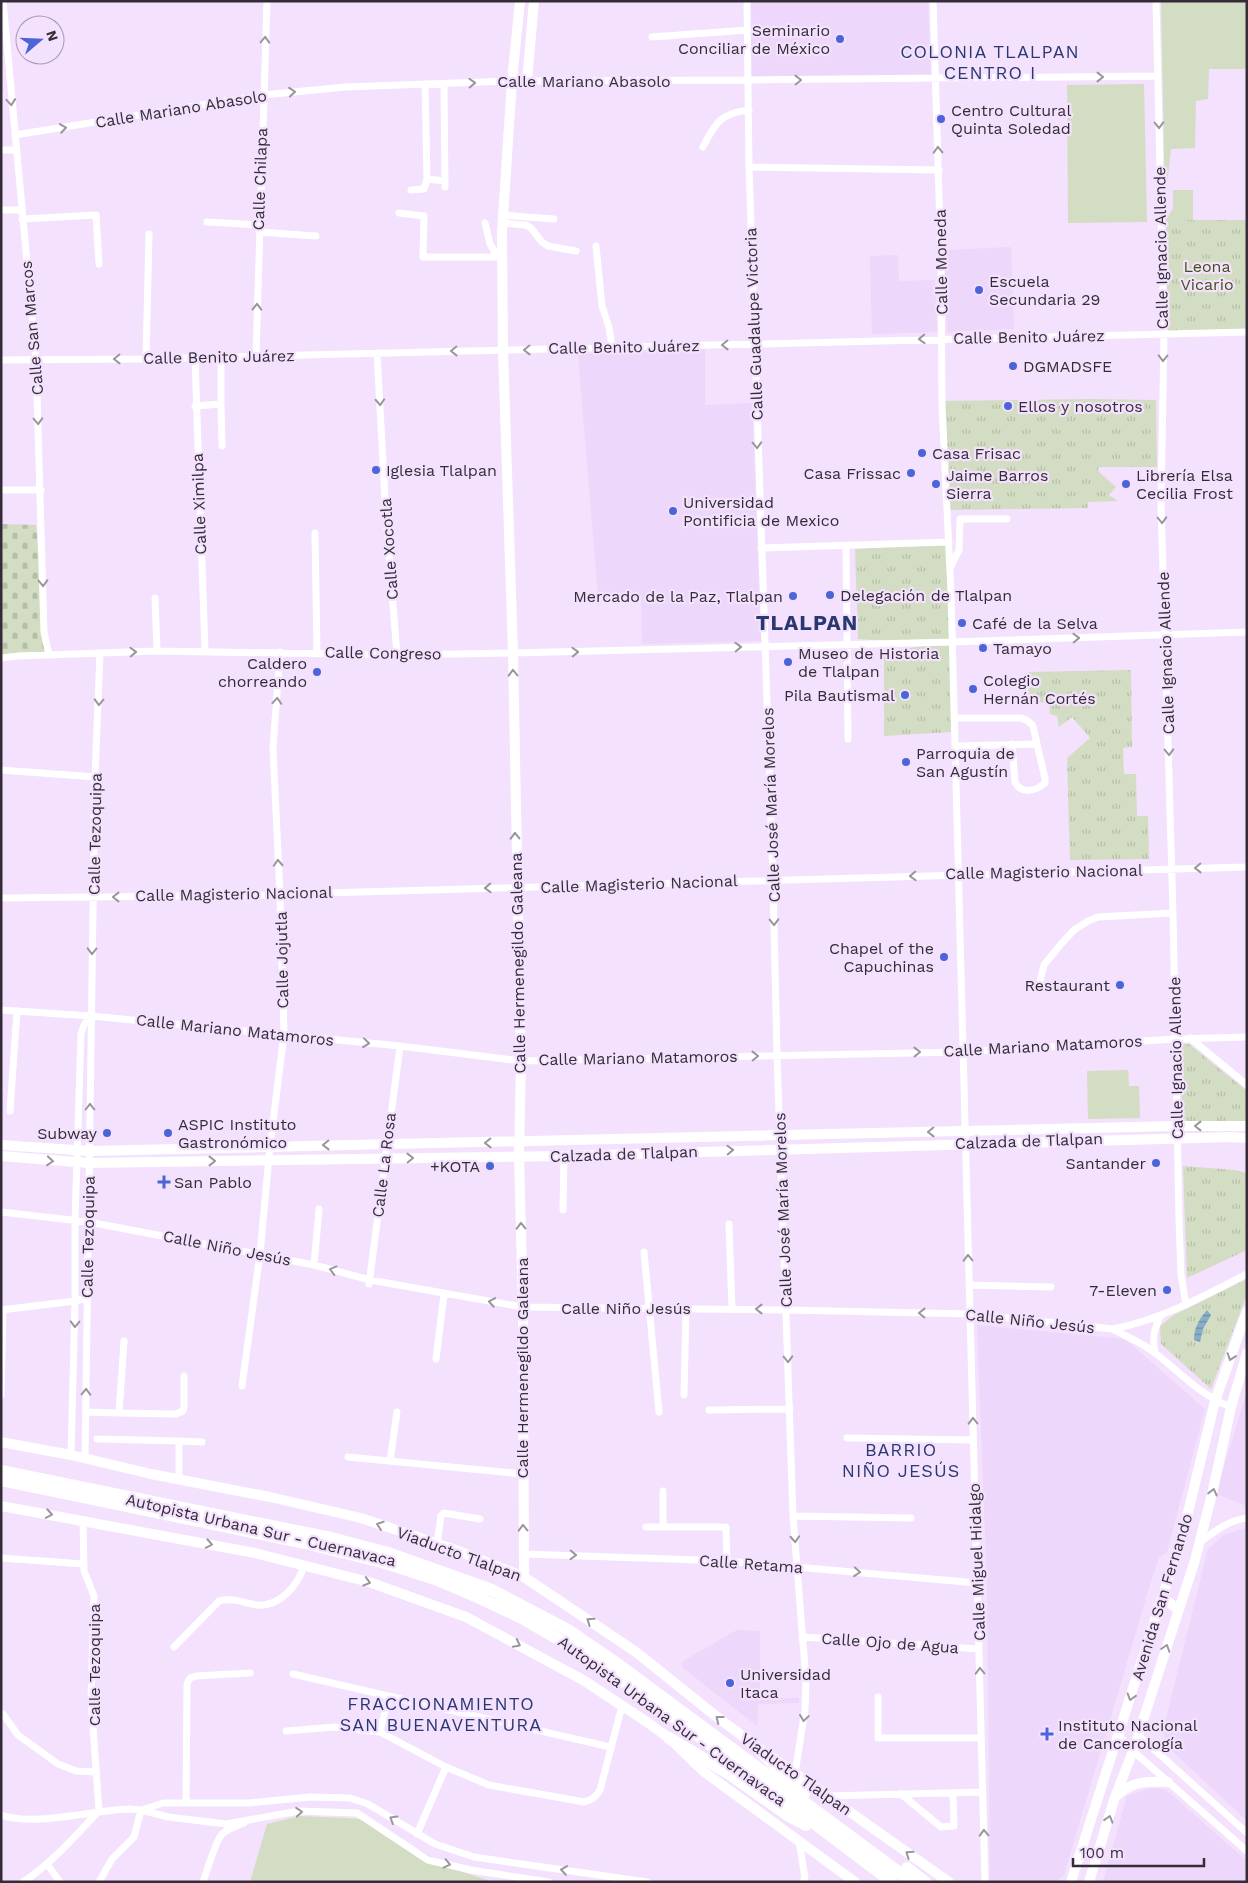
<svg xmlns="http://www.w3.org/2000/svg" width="1248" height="1883" font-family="'Work Sans',sans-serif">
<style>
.built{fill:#edd7fa}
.green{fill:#d3ddc3}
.cemetery{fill:url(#cemetery-stones)}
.park{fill:url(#park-tufts)}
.water{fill:url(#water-rules)}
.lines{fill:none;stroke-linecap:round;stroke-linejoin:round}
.street{stroke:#fff;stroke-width:7}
.secondary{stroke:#fff;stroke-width:10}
.highway{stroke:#fff;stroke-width:12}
.oneway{stroke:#9a969c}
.poi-dot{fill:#4b64d8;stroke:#f3e1fd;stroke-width:2}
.labels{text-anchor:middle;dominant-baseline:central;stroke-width:4.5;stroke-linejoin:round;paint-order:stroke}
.poi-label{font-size:16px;fill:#342d38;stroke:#f3e1fd;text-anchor:start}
.street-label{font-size:16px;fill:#342d38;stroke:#f3e1fd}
.park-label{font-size:16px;fill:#3e5013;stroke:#f3e1fd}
.neighbourhood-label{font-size:18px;letter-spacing:1px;fill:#2a3872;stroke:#f3e1fd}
.district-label{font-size:21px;font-weight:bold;letter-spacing:1px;fill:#2a3872;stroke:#f3e1fd}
</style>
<defs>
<pattern id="cemetery-stones" width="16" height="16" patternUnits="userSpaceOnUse" patternTransform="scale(1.25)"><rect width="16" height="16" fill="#d3ddc3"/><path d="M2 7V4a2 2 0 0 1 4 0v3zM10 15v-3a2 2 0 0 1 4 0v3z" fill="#b6bea8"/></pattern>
<pattern id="park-tufts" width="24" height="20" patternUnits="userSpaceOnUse" patternTransform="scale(1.25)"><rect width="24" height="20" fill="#d3ddc3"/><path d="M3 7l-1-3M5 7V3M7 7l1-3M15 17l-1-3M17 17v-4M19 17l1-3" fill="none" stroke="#b6bea8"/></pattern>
<pattern id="water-rules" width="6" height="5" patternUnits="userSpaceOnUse" patternTransform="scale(1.25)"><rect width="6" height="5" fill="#87aeca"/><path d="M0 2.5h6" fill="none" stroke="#6f8ea5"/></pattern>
</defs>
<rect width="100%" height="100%" fill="#f3e1fd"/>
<path class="built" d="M750 1H928L931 77 750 78Z
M1011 247 1014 329 947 332 945 250Z
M898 255 899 281 935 280 937 332 872 334 870 256Z
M705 349V405L752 403 761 641 642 644 641 595 598 596 578 354Z
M977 1325 1125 1339 1205 1409 1167 1552 1159 1558 1152 1578 1064 1875 1055 1882H990L987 1585Z
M1247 1391V1506L1216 1494Z
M1242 1529H1247V1821L1167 1746 1163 1731 1208 1549 1224 1535Z
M737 1630 760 1631V1698H799V1703L758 1704 757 1726 682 1667 683 1661Z
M1150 1788 1165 1789 1247 1861V1882H1103L1127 1796Z"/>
<path class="green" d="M1161 1H1247V69H1209L1208 99 1196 101 1195 148 1171 149 1163 225 1173 208V190H1193V222L1163 227 1164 148Z
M1144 84 1147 222 1068 223 1067 85Z
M1128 1070 1129 1086H1139L1140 1118 1088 1119 1087 1071Z
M300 1816 365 1819 451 1868 493 1882H250L267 1824Z"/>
<path class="cemetery" d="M1 524 36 525 47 655 1 658Z"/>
<path class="park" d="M1166 220H1247V329L1167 331Z
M1092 399 1156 400 1157 467H1099L1098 471 1116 487 1109 495 1118 501 1088 502V508L948 510 942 401Z
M948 543 950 641 900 642 858 639 855 549Z
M950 643 951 732 884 736V651Z
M1131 670 1132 747 1123 748 1124 774H1136L1137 816H1148L1149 859 1070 860 1067 758 1090 738 1072 717 1059 727 1057 716 1050 714 1049 702 1029 703 1028 672Z
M1182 1044H1189L1247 1091V1123L1181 1124Z
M1183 1166 1235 1170 1247 1173V1250L1187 1278Z
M1247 1279V1294L1211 1389 1161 1344 1160 1326 1174 1315Z"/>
<path class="water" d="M1207 1310 1211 1315 1203 1329 1200 1342 1194 1340C1194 1328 1199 1319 1207 1310Z"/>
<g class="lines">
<path class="street" d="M3 1 36 360 44 632 49 655
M747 1 749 167 773 880 777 1055 793 1516 806 1681 805 1710 795 1773
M933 1 941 261 942 406 951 592 985 1882
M1156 1 1164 334 1161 504 1173 913 1179 1220 1181 1274 1186 1305
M652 37 748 30
M527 81 749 80 1158 76
M444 84 445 187
M15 135 263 95 345 87 512 81
M703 147C715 123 721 113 749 110
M1 150H16
M749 167 939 170
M427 179 445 181
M411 190 424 189 427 179 425 84
M1 210H22
M399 213 424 216 423 257H503
M503 215 554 219
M22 219 96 215 99 264
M207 222 259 225
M485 223 490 244 498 257
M502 223 526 225 531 228 542 242 548 246 576 251
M259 232 316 236
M596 246 602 306 609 327 612 347
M377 353 386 517 397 655
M256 356 267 1
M195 357 205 651
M146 359 149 234
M1 360 146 359 1247 332
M221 404 222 446
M195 406 221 404V357
M1 490H41
M315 533 317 652
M846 546 848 739
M761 548 949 542
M951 566 959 550 960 519H1007
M155 598 157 651
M1 658 18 656 157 651 397 655 513 653 952 642 1247 632
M954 718H1021L1028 721 1033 726 1045 779V783C1036 791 1021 795 1015 782L1012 744
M955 746 1036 744
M1 770 95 777
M1 898 280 895 326 893 1247 867
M1038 989 1044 965 1061 944 1074 930 1088 921 1098 917 1173 913
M1 1010 91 1016 400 1046 521 1061 963 1052 1176 1039 1247 1037
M1190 1038 1247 1085
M10 1111 17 1011
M563 1210 564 1156
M1 1212 89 1222 314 1265 370 1280 523 1307 786 1310 971 1314 1113 1329C1161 1320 1203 1296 1247 1274
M729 1224 732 1309
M644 1252 659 1412
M314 1265 319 1209
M369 1284 400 1046
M969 1285 1051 1287
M1 1310 75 1301 88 1298
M1114 1330C1127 1337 1143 1343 1155 1353 1180 1372 1201 1396 1231 1407
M124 1341 119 1413 176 1414 183 1411 184 1407V1376
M1155 1353C1152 1338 1154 1330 1160 1317
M436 1359 444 1294
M242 1386 260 1254 270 1146 284 1034 280 895 273 748 280 652
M1 1395 3 1310
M684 1395 686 1309
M709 1410 790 1409
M86 1412 119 1413
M847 1438 973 1440
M97 1439 179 1441V1479
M179 1441 202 1442
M71 1455 75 1301V1221L81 1034 84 1025 91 1016
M348 1457 522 1474
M85 1458 95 777 100 653
M390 1461 397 1412
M663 1491V1527H726L727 1561
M793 1516 911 1518
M646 1527H663
M1199 1543C1214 1532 1228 1520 1247 1518
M437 1544 441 1516 444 1513 480 1519
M524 1554 727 1561 977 1583
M1 1558 84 1564
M802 1637 979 1649
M174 1647 219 1601C232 1597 244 1603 257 1605 280 1607 298 1585 304 1566
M293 1674 610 1747
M878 1697V1738H981
M3 1714 18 1735 58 1764 76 1771 96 1772
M286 1731 335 1727 380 1732 446 1767 489 1785 584 1802C592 1800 596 1797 600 1790L622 1706
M380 1732 389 1696
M1119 1735 1133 1751 1247 1851
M1138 1735 1247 1833
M901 1794 941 1827 954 1826 953 1793
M827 1796 983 1792
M186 1803 187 1684 190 1678 196 1676 250 1673
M142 1810 163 1803H249L310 1797 350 1798 368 1804 435 1844 474 1857 647 1882
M1 1815C33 1827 93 1810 129 1809L141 1810 168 1817 226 1824 299 1811 357 1813 428 1860 471 1870 549 1882
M417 1834 446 1767
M799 1842 805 1877 803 1882
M47 1864 60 1882
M23 1882C52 1863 75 1836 99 1811L91 1698 94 1596 84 1571 83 1520
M99 1882 112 1859 134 1837 141 1810
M203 1882C207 1871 216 1840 222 1834 228 1829 237 1826 244 1823"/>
<path class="secondary" d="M520 1 512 81 502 232 503 350 513 653 521 1061 519 1157 523 1307 524 1577
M512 81H527L534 1
M1 1145 90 1151 1177 1126H1247
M1 1156 89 1163 564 1156 1231 1137 1247 1138
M1 1442 71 1455 151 1474 270 1497 361 1518 453 1549 524 1577 636 1652 717 1717 760 1749
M1 1506 255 1553 369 1582 466 1617 583 1680 647 1722 669 1738 703 1771 855 1882
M1162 1597 1179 1610
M772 1757 949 1882
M1118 1795C1132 1781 1149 1781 1168 1782
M1071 1882 1184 1529 1215 1401 1247 1311
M1089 1882 1115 1797 1133 1751 1195 1560 1212 1494 1231 1407 1247 1353"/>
<path class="highway" d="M1 1471 331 1538 388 1553 492 1590 568 1630 619 1665 912 1882
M1 1480 305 1543 382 1562 435 1579 473 1595 522 1618 591 1658 675 1718 892 1882
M669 1738 728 1773 789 1816 806 1825
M754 1745 804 1794
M907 1868 925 1882"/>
</g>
<defs><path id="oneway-chevron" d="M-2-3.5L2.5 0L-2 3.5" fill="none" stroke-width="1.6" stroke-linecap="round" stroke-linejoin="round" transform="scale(1.25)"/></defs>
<g class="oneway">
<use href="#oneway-chevron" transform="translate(265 40) rotate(-88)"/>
<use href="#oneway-chevron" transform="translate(1100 77)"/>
<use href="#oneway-chevron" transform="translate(798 80) rotate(-1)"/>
<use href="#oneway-chevron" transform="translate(472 83) rotate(-2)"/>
<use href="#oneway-chevron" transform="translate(292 92) rotate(-5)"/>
<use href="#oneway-chevron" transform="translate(11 102) rotate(85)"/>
<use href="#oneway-chevron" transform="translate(1159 125) rotate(89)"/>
<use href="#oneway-chevron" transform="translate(63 128) rotate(-9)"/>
<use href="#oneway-chevron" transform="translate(938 150) rotate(-92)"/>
<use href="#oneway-chevron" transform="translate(257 307) rotate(-89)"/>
<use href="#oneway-chevron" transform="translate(922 339) rotate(178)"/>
<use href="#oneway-chevron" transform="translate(725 345) rotate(179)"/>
<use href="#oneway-chevron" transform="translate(527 350) rotate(179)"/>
<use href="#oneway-chevron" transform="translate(454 351) rotate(179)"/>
<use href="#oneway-chevron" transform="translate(1163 358) rotate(91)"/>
<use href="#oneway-chevron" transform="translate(117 359) rotate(179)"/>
<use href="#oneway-chevron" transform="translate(380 402) rotate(87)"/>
<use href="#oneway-chevron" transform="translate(38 421) rotate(88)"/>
<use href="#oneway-chevron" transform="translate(757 445) rotate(88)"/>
<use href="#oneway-chevron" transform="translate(1162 520) rotate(88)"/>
<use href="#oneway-chevron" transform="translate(43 583) rotate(89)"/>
<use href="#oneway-chevron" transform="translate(1076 638) rotate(-2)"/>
<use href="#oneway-chevron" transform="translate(738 647) rotate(-2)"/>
<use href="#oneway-chevron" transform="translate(133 652) rotate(-2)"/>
<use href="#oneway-chevron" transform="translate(575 652) rotate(-2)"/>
<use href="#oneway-chevron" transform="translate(513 673) rotate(-91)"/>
<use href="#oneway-chevron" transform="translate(277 701) rotate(-86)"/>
<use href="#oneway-chevron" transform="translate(99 702) rotate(92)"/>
<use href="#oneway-chevron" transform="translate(1169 752) rotate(88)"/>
<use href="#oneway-chevron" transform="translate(515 836) rotate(-91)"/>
<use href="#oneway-chevron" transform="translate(278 863) rotate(-93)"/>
<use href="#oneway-chevron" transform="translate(1198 868) rotate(179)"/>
<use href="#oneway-chevron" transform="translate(913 876) rotate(178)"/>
<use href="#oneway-chevron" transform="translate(488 888) rotate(178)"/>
<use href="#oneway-chevron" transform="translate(116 897) rotate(180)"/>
<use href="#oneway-chevron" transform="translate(774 922) rotate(89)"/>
<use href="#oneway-chevron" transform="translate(92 951) rotate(91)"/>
<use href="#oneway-chevron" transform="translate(366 1043) rotate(6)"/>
<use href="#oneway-chevron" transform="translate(917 1052) rotate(-1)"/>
<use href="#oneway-chevron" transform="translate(755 1056) rotate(-1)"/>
<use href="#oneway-chevron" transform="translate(90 1107) rotate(-90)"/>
<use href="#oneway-chevron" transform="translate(1198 1126) rotate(-180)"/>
<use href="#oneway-chevron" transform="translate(931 1132) rotate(179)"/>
<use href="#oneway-chevron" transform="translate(488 1143) rotate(179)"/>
<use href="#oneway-chevron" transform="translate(326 1145) rotate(179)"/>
<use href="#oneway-chevron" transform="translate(730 1150) rotate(-2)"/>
<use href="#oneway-chevron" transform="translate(410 1158) rotate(-1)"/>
<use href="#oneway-chevron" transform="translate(50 1161) rotate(5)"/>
<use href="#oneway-chevron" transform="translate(212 1161)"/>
<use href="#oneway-chevron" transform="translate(521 1226) rotate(-91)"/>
<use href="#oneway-chevron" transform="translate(968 1258) rotate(-91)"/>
<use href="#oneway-chevron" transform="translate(333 1270) rotate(-165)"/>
<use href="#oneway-chevron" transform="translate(492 1302) rotate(-170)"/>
<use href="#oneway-chevron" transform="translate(759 1309) rotate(-180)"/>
<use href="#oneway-chevron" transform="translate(922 1313) rotate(-179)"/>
<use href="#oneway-chevron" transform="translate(75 1324) rotate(91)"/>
<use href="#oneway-chevron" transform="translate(1231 1357) rotate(109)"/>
<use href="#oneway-chevron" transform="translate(788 1359) rotate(88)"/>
<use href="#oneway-chevron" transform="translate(86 1392) rotate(-89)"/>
<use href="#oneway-chevron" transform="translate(973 1421) rotate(-91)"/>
<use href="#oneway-chevron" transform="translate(1213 1492) rotate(-76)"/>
<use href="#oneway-chevron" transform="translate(49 1514) rotate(10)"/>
<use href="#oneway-chevron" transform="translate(380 1525) rotate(-161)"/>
<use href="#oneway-chevron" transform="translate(523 1528) rotate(-91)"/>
<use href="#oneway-chevron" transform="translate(795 1539) rotate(87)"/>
<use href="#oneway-chevron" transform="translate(209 1544) rotate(11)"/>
<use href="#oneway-chevron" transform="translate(573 1555) rotate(2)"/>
<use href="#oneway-chevron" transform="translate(857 1572) rotate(5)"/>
<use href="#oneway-chevron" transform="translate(367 1582) rotate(16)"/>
<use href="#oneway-chevron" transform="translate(590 1621) rotate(-146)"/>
<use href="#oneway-chevron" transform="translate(517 1644) rotate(27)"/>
<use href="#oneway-chevron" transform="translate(1166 1648) rotate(-72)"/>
<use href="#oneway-chevron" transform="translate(980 1671) rotate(-92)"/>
<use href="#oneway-chevron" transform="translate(1131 1697) rotate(107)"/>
<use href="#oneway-chevron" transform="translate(804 1718) rotate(98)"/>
<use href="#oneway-chevron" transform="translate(719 1719) rotate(-142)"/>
<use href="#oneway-chevron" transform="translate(299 1812) rotate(-4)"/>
<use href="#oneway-chevron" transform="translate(393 1819) rotate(-149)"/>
<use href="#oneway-chevron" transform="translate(1109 1819) rotate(-73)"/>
<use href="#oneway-chevron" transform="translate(984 1833) rotate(-92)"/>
<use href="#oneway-chevron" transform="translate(909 1854) rotate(-145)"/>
<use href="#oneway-chevron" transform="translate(447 1864) rotate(13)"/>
<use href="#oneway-chevron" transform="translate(564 1870) rotate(-172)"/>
</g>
<g class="poi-dot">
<circle cx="840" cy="39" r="5"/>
<circle cx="941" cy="119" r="5"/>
<circle cx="979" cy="290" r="5"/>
<circle cx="1013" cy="366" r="5"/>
<circle cx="1008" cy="406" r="5"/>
<circle cx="922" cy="453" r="5"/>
<circle cx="376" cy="470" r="5"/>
<circle cx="911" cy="473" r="5"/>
<circle cx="936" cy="484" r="5"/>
<circle cx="1126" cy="484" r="5"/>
<circle cx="673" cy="511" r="5"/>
<circle cx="830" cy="595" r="5"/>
<circle cx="793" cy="596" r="5"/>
<circle cx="962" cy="623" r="5"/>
<circle cx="983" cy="648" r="5"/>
<circle cx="788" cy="662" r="5"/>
<circle cx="317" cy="672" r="5"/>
<circle cx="973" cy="689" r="5"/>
<circle cx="905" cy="695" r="5"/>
<circle cx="906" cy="762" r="5"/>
<circle cx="944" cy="957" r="5"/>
<circle cx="1120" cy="985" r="5"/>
<circle cx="107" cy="1133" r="5"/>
<circle cx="168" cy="1133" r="5"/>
<circle cx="1156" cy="1163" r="5"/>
<circle cx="490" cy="1166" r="5"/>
<path d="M161.5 1174.5h5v5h5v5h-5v5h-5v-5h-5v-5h5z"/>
<circle cx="1167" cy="1290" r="5"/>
<circle cx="730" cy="1683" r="5"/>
<path d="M1044.5 1726.5h5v5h5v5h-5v5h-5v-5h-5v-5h5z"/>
</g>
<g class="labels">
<g class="poi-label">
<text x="830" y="30" text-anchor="end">Seminario<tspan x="830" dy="18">Conciliar de México</tspan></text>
<text x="951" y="110">Centro Cultural<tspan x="951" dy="18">Quinta Soledad</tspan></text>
<text x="989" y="281">Escuela<tspan x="989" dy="18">Secundaria 29</tspan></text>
<text x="1023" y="366">DGMADSFE</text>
<text x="1018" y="406">Ellos y nosotros</text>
<text x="932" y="453">Casa Frisac</text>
<text x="386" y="470">Iglesia Tlalpan</text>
<text x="901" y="473" text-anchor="end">Casa Frissac</text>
<text x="946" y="475">Jaime Barros<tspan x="946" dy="18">Sierra</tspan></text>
<text x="1136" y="475">Librería Elsa<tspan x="1136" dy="18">Cecilia Frost</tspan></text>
<text x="683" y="502">Universidad<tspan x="683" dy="18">Pontificia de Mexico</tspan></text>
<text x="840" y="595">Delegación de Tlalpan</text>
<text x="783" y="596" text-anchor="end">Mercado de la Paz, Tlalpan</text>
<text x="972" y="623">Café de la Selva</text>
<text x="993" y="648">Tamayo</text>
<text x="798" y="653">Museo de Historia<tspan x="798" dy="18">de Tlalpan</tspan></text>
<text x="307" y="663" text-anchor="end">Caldero<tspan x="307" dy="18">chorreando</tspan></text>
<text x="983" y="680">Colegio<tspan x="983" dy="18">Hernán Cortés</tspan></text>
<text x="895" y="695" text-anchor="end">Pila Bautismal</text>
<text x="916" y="753">Parroquia de<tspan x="916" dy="18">San Agustín</tspan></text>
<text x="934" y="948" text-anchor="end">Chapel of the<tspan x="934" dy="18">Capuchinas</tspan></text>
<text x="1110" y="985" text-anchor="end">Restaurant</text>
<text x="178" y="1124">ASPIC Instituto<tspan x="178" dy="18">Gastronómico</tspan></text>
<text x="97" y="1133" text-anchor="end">Subway</text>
<text x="1146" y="1163" text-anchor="end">Santander</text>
<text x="480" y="1166" text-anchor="end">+KOTA</text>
<text x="174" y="1182">San Pablo</text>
<text x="1157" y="1290" text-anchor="end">7-Eleven</text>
<text x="740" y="1674">Universidad<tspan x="740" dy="18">Itaca</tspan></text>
<text x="1058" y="1725">Instituto Nacional<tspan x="1058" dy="18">de Cancerología</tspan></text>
</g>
<g class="street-label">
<text x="584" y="81">Calle Mariano Abasolo</text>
<text transform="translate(181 109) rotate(-9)">Calle Mariano Abasolo</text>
<text transform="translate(260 179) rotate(-88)">Calle Chilapa</text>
<text transform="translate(1161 248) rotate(-91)">Calle Ignacio Allende</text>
<text transform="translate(941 262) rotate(-91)">Calle Moneda</text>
<text transform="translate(754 324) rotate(-92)">Calle Guadalupe Victoria</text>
<text transform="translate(32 328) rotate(-95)">Calle San Marcos</text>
<text transform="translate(1029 337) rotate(-1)">Calle Benito Juárez</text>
<text transform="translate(624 347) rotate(-1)">Calle Benito Juárez</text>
<text transform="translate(219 357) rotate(-1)">Calle Benito Juárez</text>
<text transform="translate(199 504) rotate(-92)">Calle Ximilpa</text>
<text transform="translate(389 549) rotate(-94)">Calle Xocotla</text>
<text transform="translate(383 653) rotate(1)">Calle Congreso</text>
<text transform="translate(1166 653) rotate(-92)">Calle Ignacio Allende</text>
<text transform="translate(771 805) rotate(-92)">Calle José María Morelos</text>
<text transform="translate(95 834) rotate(-89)">Calle Tezoquipa</text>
<text transform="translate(1044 872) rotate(-1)">Calle Magisterio Nacional</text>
<text transform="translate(639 884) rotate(-2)">Calle Magisterio Nacional</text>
<text transform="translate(234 894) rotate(-1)">Calle Magisterio Nacional</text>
<text transform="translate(282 960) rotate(-91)">Calle Jojutla</text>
<text transform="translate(518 963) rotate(-91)">Calle Hermenegildo Galeana</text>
<text transform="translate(235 1030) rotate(6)">Calle Mariano Matamoros</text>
<text transform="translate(1043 1046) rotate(-3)">Calle Mariano Matamoros</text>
<text transform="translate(638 1058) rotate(-1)">Calle Mariano Matamoros</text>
<text transform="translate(1176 1058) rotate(-91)">Calle Ignacio Allende</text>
<text transform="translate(1029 1141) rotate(-2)">Calzada de Tlalpan</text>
<text transform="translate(624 1154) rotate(-2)">Calzada de Tlalpan</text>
<text transform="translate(384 1165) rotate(-83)">Calle La Rosa</text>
<text transform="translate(783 1210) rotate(-92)">Calle José María Morelos</text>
<text transform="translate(88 1237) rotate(-89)">Calle Tezoquipa</text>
<text transform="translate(227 1248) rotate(11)">Calle Niño Jesús</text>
<text x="626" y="1308">Calle Niño Jesús</text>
<text transform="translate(1030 1321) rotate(6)">Calle Niño Jesús</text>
<text transform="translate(522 1368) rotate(-90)">Calle Hermenegildo Galeana</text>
<text transform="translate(261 1530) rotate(13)">Autopista Urbana Sur - Cuernavaca</text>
<text transform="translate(459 1554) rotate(20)">Viaducto Tlalpan</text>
<text transform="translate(977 1562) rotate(-92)">Calle Miguel Hidalgo</text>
<text transform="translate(751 1564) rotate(4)">Calle Retama</text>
<text transform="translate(1162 1597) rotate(-73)">Avenida San Fernando</text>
<text transform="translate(890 1643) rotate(4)">Calle Ojo de Agua</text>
<text transform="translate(94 1665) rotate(-90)">Calle Tezoquipa</text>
<text transform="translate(672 1721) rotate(36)">Autopista Urbana Sur - Cuernavaca</text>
<text transform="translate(796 1774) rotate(35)">Viaducto Tlalpan</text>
</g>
<g class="park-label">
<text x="1207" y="266">Leona<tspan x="1207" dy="18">Vicario</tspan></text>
</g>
<g class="neighbourhood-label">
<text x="990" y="51">COLONIA TLALPAN<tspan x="990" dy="21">CENTRO I</tspan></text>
<text x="901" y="1449">BARRIO<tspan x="901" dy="21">NIÑO JESÚS</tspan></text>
<text x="441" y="1703">FRACCIONAMIENTO<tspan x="441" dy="21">SAN BUENAVENTURA</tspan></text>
</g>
<g class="district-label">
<text x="807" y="622">TLALPAN</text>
</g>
</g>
<rect width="1248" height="1883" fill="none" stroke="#342d38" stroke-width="5"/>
<g transform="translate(40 40) rotate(71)"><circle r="24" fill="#f3e1fd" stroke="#a799ae"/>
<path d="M0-4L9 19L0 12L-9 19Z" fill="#4b64d8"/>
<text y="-8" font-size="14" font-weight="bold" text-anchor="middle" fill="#342d38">N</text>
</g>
<path d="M1073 1858v8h131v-8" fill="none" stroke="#342d38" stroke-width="2.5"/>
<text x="1080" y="1858" font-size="15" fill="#342d38" stroke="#f3e1fd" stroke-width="4" paint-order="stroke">100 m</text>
</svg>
